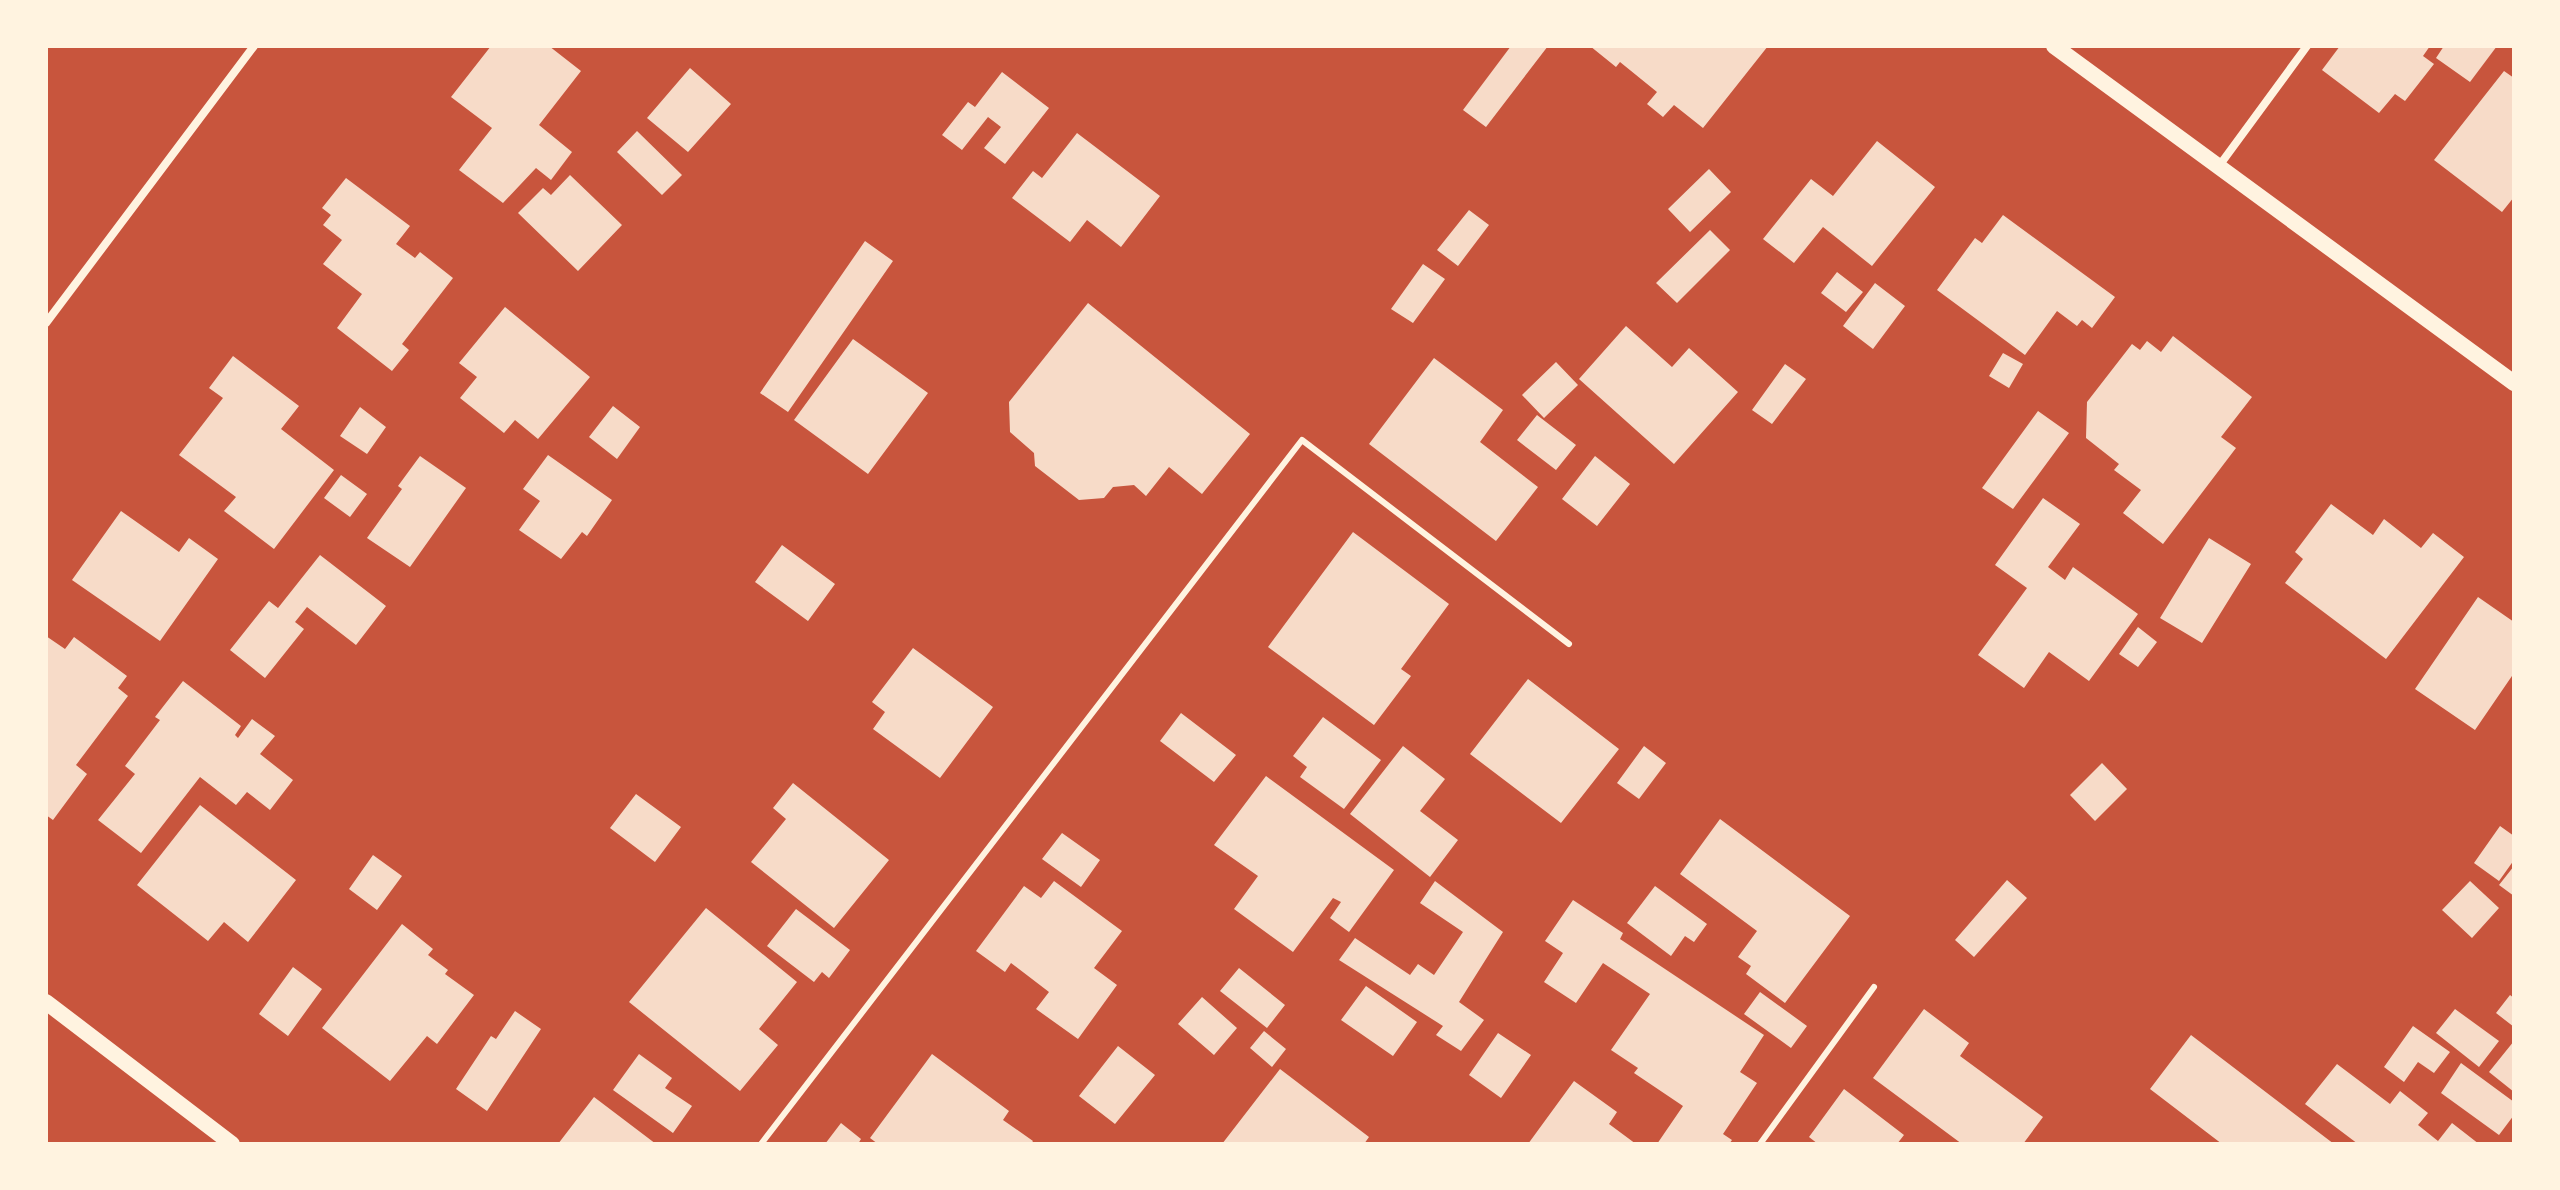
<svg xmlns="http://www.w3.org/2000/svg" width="2560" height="1190" font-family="'Times New Roman',serif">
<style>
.building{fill:#f7dbc8}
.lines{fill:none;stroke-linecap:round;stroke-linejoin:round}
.service{stroke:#fff3e0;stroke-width:6}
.minor{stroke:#fff3e0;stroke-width:8}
.secondary{stroke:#fff3e0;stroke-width:16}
</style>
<rect width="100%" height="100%" fill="#c8553d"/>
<path class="building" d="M491 46H549L581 71 539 125 572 152 551 180 536 168 503 203 459 170 492 128 451 97Z
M1511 46H1548L1486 127 1463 110Z
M1590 46H1768L1703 128 1674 105 1663 117 1647 104 1657 92 1620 62 1616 67Z
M2340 46H2430L2423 56 2434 64 2405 101 2395 94 2379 113 2322 70Z
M2444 46H2497L2470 82 2436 58Z
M690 68 731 104 688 152 647 118Z
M2504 71 2514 78V197L2502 212 2434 160Z
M1002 72 1049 108 1005 164 984 148 1001 127 988 117 962 150 942 135 968 102 975 107Z
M637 131 682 175 662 195 617 152Z
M1077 133 1160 196 1121 247 1087 220 1070 242 1012 198 1033 171 1042 178Z
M1877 141 1935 187 1872 266 1823 227 1794 263 1763 239 1811 179 1833 196Z
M1709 169 1731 192 1690 232 1668 209Z
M570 175 622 225 578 271 518 213 543 188 551 195Z
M346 178 410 226 396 244 415 258 420 252 453 278 402 344 409 350 392 371 337 328 362 294 323 264 342 240 323 225 331 215 322 208Z
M1469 210 1489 225 1458 266 1437 250Z
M2003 215 2115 297 2092 328 2082 320 2077 326 2057 311 2025 355 1937 290 1975 238 1982 243Z
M1710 230 1730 250 1677 303 1656 283Z
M865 241 893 261 788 412 760 393Z
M1423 264 1445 279 1413 323 1391 309Z
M1837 272 1863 292 1846 312 1821 293Z
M1875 283 1905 306 1873 349 1843 326Z
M1088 303 1250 434 1202 494 1169 467 1146 496 1134 485 1113 487 1104 498 1079 500 1035 466 1034 453 1010 432 1009 402Z
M505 307 590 377 538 439 515 420 504 433 460 398 477 377 459 363Z
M1626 326 1672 367 1689 348 1738 392 1674 464 1579 379Z
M2173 336 2252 397 2221 437 2236 448 2163 544 2123 513 2141 490 2114 470 2119 464 2086 438 2087 402 2132 344 2140 350 2147 341 2161 352Z
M853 339 928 393 868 474 794 420Z
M2003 353 2023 364 2009 388 1989 376Z
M233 356 299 406 281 429 334 470 274 549 224 511 236 497 179 455 223 398 209 388Z
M1434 358 1503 410 1480 442 1538 487 1496 541 1369 444Z
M1556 362 1578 385 1544 418 1522 395Z
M1785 364 1806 379 1772 424 1752 410Z
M613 406 640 427 617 459 589 437Z
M360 407 386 427 367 454 340 436Z
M2038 411 2069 433 2013 509 1982 488Z
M1537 415 1576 445 1556 470 1517 440Z
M548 455 612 500 587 536 582 532 561 559 519 530 540 501 523 489Z
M420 456 466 488 410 567 367 538 402 489 398 486Z
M1595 456 1630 484 1597 526 1562 499Z
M341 475 367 494 350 517 324 498Z
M2043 498 2080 524 2048 567 2065 580 2073 567 2138 614 2089 681 2049 652 2024 688 1978 655 2027 588 1995 565Z
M2331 504 2373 535 2384 519 2421 548 2433 533 2464 557 2386 659 2285 583 2303 559 2295 552Z
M121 511 179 552 189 538 218 559 160 641 72 580Z
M1353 532 1449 604 1401 669 1411 676 1374 725 1268 647Z
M2209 538 2251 564 2202 643 2160 618Z
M782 545 835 584 808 621 755 582Z
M320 555 386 606 356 645 307 607 295 622 304 629 265 678 230 650 269 601 278 608Z
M2478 597 2514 622V673L2475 730 2415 689Z
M2138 627 2157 642 2138 667 2119 654Z
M46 636 65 649 74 637 127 676 118 688 128 696 76 765 87 774 53 820 46 815Z
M913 648 993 707 940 778 873 729 885 712 872 702Z
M1528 679 1619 749 1561 823 1470 754Z
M183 681 241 726 235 735 238 738 252 719 275 736 260 754 293 780 270 810 247 792 236 805 200 777 141 853 98 820 135 774 125 766 160 720 155 717Z
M1181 713 1236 755 1214 782 1160 741Z
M1323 717 1381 760 1344 809 1300 777 1307 767 1293 756Z
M1403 746 1445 779 1420 811 1458 840 1430 877 1350 814Z
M1644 746 1666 763 1639 799 1617 783Z
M2102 763 2127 789 2095 821 2070 795Z
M1266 776 1394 870 1349 932 1330 918 1341 902 1333 898 1293 952 1234 909 1258 876 1214 845Z
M793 783 889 860 834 928 751 862 786 819 773 808Z
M636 794 681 827 655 862 610 828Z
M200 805 296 880 248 942 224 922 208 941 137 885Z
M1720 819 1850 916 1785 1003 1746 974 1751 966 1738 957 1757 931 1680 874Z
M2500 826 2514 836V860L2499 881 2474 863Z
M1062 833 1100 860 1081 887 1042 859Z
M373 855 402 876 377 910 349 889Z
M2514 866V896L2499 885Z
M2007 880 2027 898 1974 957 1955 940Z
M1054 881 1122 931 1094 968 1117 985 1078 1039 1036 1009 1049 992 1011 963 1005 972 976 951 1024 886 1041 898Z
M1435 881 1503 932 1459 1002 1484 1020 1461 1051 1436 1035 1443 1026 1339 960 1355 938 1410 975 1418 964 1434 975 1463 932 1420 903Z
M2470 881 2499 908 2472 938 2442 910Z
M1655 886 1707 924 1694 942 1685 936 1671 956 1627 923Z
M1573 900 1623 933 1620 939 1764 1035 1740 1072 1757 1083 1723 1134 1732 1140 1729 1144H1657L1683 1106 1634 1073 1638 1068 1611 1050 1650 994 1603 963 1576 1003 1544 982 1563 953 1545 941Z
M706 908 797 982 759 1029 778 1045 740 1091 629 1002Z
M796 909 850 950 829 978 822 972 814 982 767 946Z
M402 924 433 949 428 955 448 970 445 974 474 995 437 1044 427 1036 390 1081 322 1028Z
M293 967 322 989 288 1036 259 1014Z
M1239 968 1285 1005 1267 1028 1220 991Z
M1366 986 1417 1022 1393 1056 1341 1020Z
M1760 992 1807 1026 1791 1048 1744 1014Z
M2510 995 2514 998V1027L2496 1013Z
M1202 997 1237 1028 1214 1055 1178 1024Z
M1924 1009 1969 1043 1960 1056 2043 1117 2023 1144H1962L1873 1078Z
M2455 1009 2499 1041 2479 1067 2436 1033Z
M515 1011 541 1029 487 1111 456 1089 491 1036 496 1039Z
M2413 1026 2450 1052 2434 1073 2418 1062 2404 1082 2384 1067Z
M1264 1031 1286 1049 1272 1067 1250 1048Z
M1498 1033 1531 1055 1501 1098 1469 1075Z
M2191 1035 2334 1144H2222L2150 1089Z
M2514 1041V1092L2489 1072Z
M1118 1046 1155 1075 1115 1124 1079 1096Z
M639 1054 672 1078 665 1088 692 1106 673 1133 613 1090Z
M932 1054 1009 1111 1003 1120 1033 1141 1031 1144H878L870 1138Z
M2461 1063 2514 1102V1115L2499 1135 2441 1093Z
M2337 1064 2390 1104 2400 1091 2428 1113 2418 1125 2438 1141 2452 1123 2479 1144H2358L2305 1104Z
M1280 1069 1369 1137 1364 1144H1222Z
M1574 1081 1617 1112 1609 1124 1636 1144H1528Z
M1844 1089 1904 1135 1897 1144H1818L1809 1137Z
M594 1097 656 1144H558Z
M841 1123 861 1139 858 1144H825Z"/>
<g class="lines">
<path class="service" d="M761 1144 1302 440 1569 644
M1760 1144 1874 987"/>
<path class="minor" d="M2219 166 2307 46
M46 323 254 46"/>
<path class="secondary" d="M2054 46 2514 383
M46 1002 232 1144"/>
</g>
<rect width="2560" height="1190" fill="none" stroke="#fff3e0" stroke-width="96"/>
</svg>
